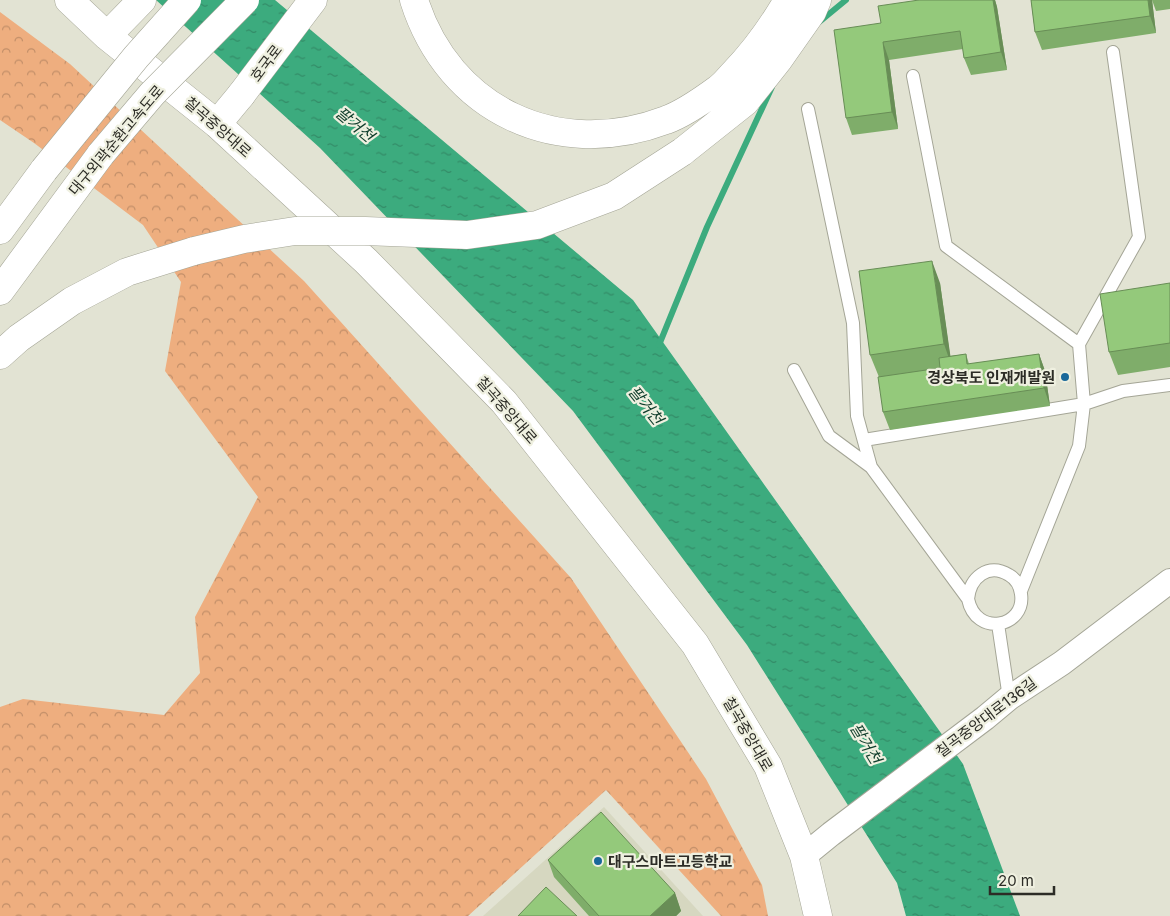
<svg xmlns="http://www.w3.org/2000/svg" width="1170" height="916" font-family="Inter,'Noto Sans KR',sans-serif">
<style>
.built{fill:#d6d7c0}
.forest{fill:url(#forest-crowns)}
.water{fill:url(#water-ripples)}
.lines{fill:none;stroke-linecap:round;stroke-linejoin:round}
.stream{stroke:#3cab7e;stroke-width:6}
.lane-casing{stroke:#a4a596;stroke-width:14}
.street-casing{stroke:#a4a596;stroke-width:26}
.secondary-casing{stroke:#a4a596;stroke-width:29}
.primary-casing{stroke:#a4a596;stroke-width:29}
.highway-casing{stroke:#a4a596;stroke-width:29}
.lane{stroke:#fff;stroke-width:12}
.street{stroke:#fff;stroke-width:24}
.secondary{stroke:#fff;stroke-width:28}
.primary{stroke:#fff;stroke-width:28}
.highway{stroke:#fff;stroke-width:28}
.highway-bridge-casing{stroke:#a4a596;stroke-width:29;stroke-linecap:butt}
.highway-bridge{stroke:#fff;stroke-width:28}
.wall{fill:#7fad6a}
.shaded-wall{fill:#688d56}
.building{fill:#94c97b;stroke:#688d56}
.poi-dot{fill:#19689a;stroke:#eff0e0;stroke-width:2}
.labels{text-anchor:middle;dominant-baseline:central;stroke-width:4.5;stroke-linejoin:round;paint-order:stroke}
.street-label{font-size:15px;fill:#2c2c26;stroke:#eff0e0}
.poi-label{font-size:15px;font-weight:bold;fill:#2c2c26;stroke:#eff0e0;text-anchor:end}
.water-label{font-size:16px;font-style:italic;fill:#103e2c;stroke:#eff0e0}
</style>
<defs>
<pattern id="forest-crowns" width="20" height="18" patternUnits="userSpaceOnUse" patternTransform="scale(1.25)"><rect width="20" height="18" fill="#eeae7f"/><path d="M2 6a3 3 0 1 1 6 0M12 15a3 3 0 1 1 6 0" fill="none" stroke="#c18e68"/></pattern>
<pattern id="water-ripples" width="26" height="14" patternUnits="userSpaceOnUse" patternTransform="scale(1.25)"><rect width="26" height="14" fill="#3cab7e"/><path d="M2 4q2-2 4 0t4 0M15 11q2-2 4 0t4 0" fill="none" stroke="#338b67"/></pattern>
</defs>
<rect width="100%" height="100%" fill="#e2e3d3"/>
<path class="built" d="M604 807 703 916H483Z"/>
<path class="forest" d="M0 12 70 64 304 281 571 578 706 779 762 885 768 916H721L606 790 468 916H0V707L23 699 164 715 200 673 195 617 258 497 165 371 181 282 143 225 34 143 0 120Z"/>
<path class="water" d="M156 0H275L633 300 963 764 1020 916H906L897 883 747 645 573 411 320 148Z"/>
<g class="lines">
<path class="stream" d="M818 23 846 0
M659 345 707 227 772 87"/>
<g class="lane-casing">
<path id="lane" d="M913 76 946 246 1079 344
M808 109 853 323 857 416 871 467
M794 370 829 436 871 467 968 599C976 638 1026 627 1021 594 1020 586 1016 579 1009 575 988 562 970 578 968 599
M864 440 1084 404 1123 391 1170 385
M1021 591 1079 446 1084 404 1079 344 1139 237 1113 52
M998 624 1009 698"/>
</g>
<g class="street-casing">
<path id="street" d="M804 856 831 834 985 718 1009 698 1062 663 1170 581"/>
</g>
<g class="secondary-casing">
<path id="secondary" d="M241 95 313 0"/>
</g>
<g class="primary-casing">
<path id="primary" d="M69 0 107 36 217 124 366 261 504 402 695 644 768 766 804 856 818 916
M107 36 142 0
M217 124 241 95"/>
</g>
<g class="highway-casing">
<path id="highway" d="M414 0C449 111 558 161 666 120 683 114 703 100 718 89 724 85 729 78 734 73 755 51 773 26 788 0
M682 152 745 102 779 59 812 12 817 0
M0 230 44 170
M0 291 101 154
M0 355 19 338 72 301 127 272 194 251"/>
</g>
<use href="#lane" class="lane"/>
<use href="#street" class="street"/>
<use href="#secondary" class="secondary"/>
<use href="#primary" class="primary"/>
<use href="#highway" class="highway"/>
<g class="highway-bridge-casing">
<path id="highway-bridge" d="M101 154 152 94 245 0
M44 170 136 57 187 0
M194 251 244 239 295 231H365L467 235 537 225 614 196 682 152"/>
</g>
<use href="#highway-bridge" class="highway-bridge"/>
</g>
<path class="wall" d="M919 0H995L997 7 1007 70 971 75 964 58 963 49 889 60 898 129 852 135 846 118 881 23Z
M1031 0H1152L1156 33 1042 50 1035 32Z
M1152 0H1170V9L1156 11Z
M940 283 950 356 966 354 969 364 1039 354 1045 371 1050 406 890 430 883 412 879 377 870 355Z
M1170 283V367L1118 375 1109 352Z
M548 860 675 893 681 911 676 916H589L554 877Z"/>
<path class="shaded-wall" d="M993 0H995L997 7 1007 70 1001 52Z
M1148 0H1152L1156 33 1150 16Z
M883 42 889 60 898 129 892 112Z
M932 261 940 283 952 367 944 344Z
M1039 354 1045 371 1050 406 1044 388Z
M675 893 681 911 676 916H650Z"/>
<path class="building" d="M919 0H993L1001 52 964 58 960 31 883 42 892 112 846 118 834 30 881 23 878 6Z
M1031 0H1148L1150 16 1035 32Z
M932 261 944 344 870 355 859 271Z
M1170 283V343L1109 352 1100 294Z
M966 354 967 364 1039 354 1044 388 883 412 878 377 940 368 939 358Z
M601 812 675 893 650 916H599L548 860Z
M546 887 577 916H518Z"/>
<g class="poi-dot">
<circle cx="1065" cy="377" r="5"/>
<circle cx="598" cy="861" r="5"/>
</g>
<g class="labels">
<g class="street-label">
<text transform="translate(266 63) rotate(-53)">호국로</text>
<text transform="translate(218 127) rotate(41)">칠곡중앙대로</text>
<text transform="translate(116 140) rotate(-50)">대구외곽순환고속도로</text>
<text transform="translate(507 410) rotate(49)">칠곡중앙대로</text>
<text transform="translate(986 717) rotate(-37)">칠곡중앙대로136길</text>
<text transform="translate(748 734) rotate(60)">칠곡중앙대로</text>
</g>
<g class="poi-label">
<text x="1055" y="377">경상북도 인재개발원</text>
<text x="608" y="861" text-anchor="start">대구스마트고등학교</text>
</g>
<g class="water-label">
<text transform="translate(355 124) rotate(40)">팔거천</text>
<text transform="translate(646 405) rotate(51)">팔거천</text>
<text transform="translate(866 743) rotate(59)">팔거천</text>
</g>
</g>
<path d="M990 886v8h64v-8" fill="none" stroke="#2c2c26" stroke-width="2.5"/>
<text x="998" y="886" font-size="15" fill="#2c2c26" stroke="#eff0e0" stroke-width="4" paint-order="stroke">20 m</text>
</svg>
